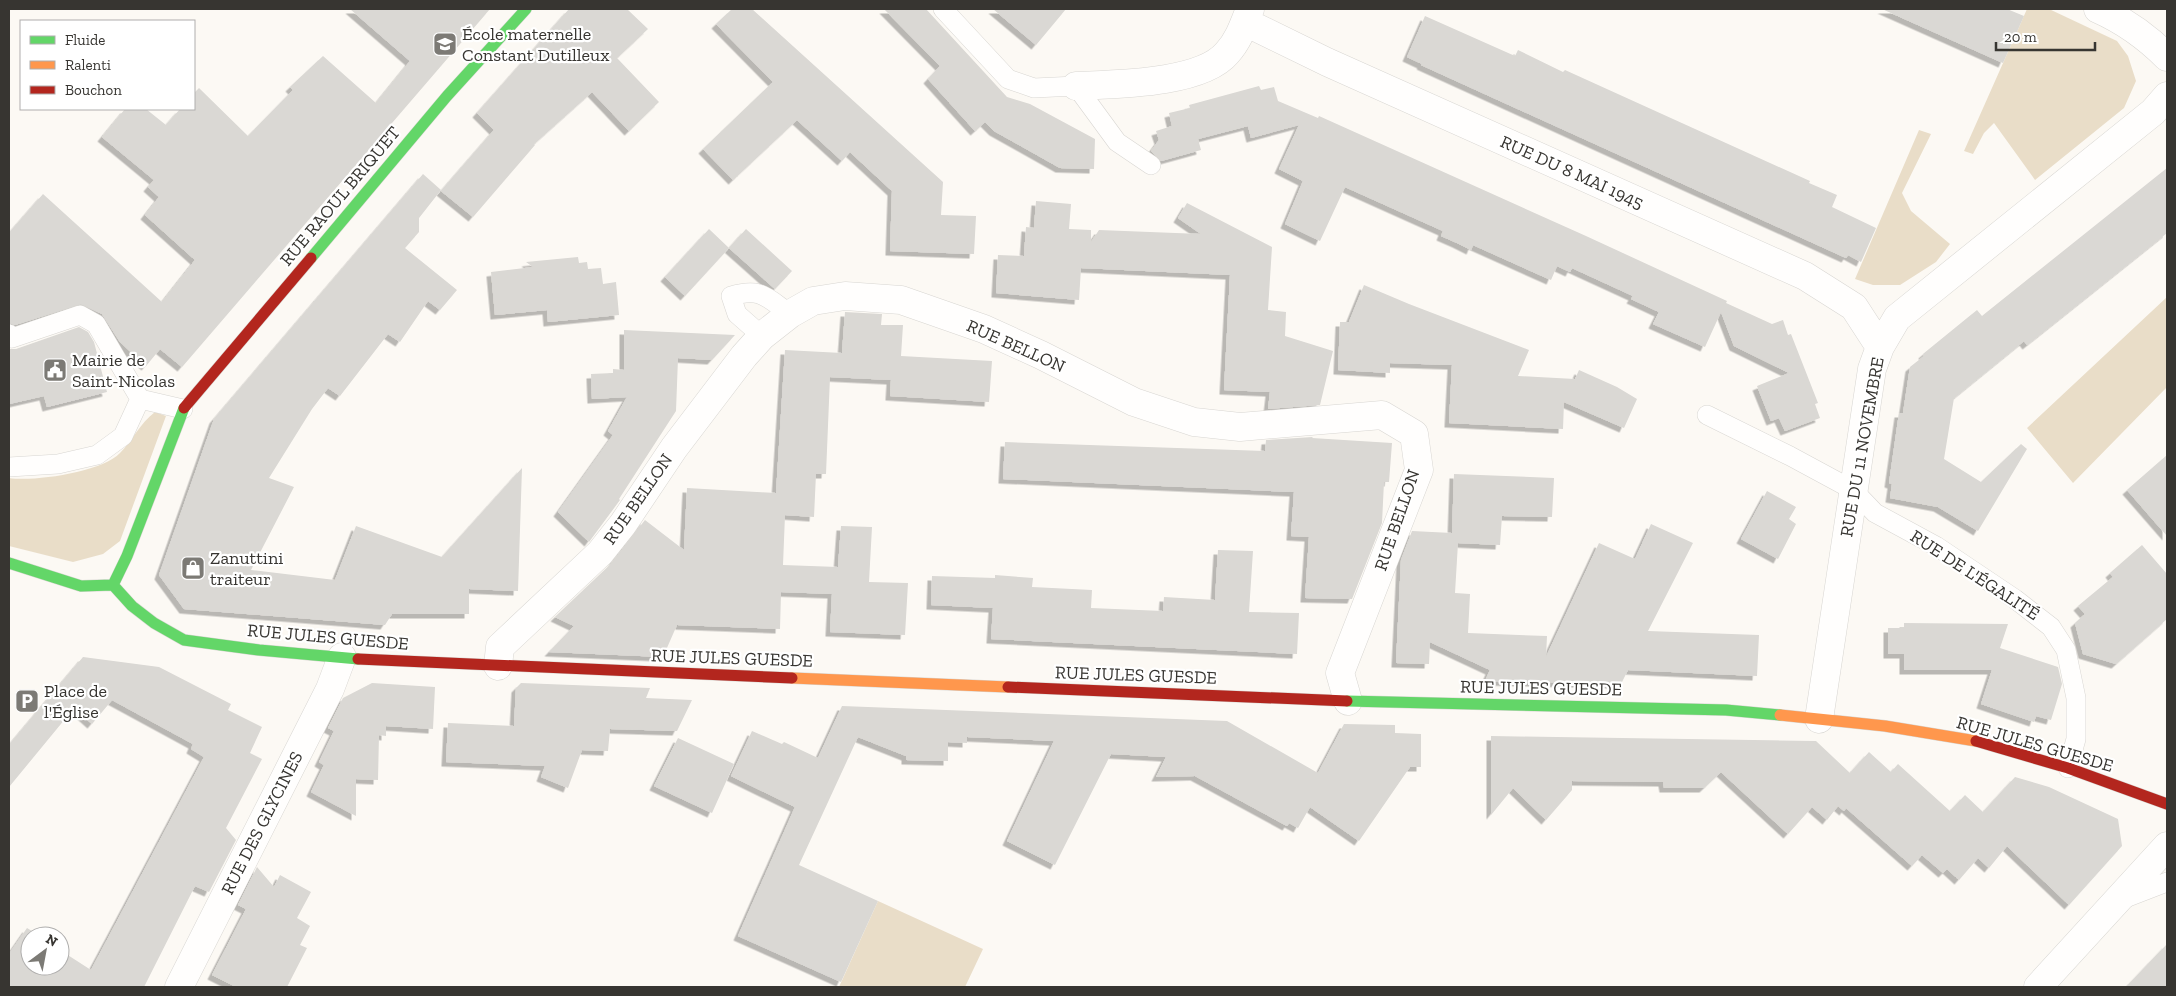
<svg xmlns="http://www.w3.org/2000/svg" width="2176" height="996" font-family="'Zilla Slab',serif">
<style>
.green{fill:#e9ddc8}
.building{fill:#dad8d4;filter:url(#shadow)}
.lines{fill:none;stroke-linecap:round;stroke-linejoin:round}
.lane-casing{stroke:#d8d6d2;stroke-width:20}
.street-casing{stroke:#d8d6d2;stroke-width:29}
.fast-casing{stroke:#d8d6d2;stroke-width:12}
.slow-casing{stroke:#d8d6d2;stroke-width:12}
.jam-casing{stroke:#d8d6d2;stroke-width:12}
.lane{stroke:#fffefd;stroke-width:19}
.street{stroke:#fffefd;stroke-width:28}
.fast{stroke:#63d668;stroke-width:11}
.slow{stroke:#ff974d;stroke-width:11}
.jam{stroke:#b3261e;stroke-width:11}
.labels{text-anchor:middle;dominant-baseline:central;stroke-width:4.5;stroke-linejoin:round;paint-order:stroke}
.poi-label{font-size:18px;fill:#373531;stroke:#fff;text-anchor:start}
.street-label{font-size:18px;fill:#373531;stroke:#fff}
</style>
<defs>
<filter id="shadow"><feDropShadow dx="-4.5" dy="4.5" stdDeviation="0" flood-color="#0004"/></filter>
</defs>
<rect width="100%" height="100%" fill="#fcf9f4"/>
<path class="green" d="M2027 9H2049L2117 41 2128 56 2136 81 2124 108 2035 180 1994 123 1984 133 1973 154 1964 151Z
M1919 130 1931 134 1902 193 1911 211 1950 244 1936 262 1900 285H1873L1855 279Z
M2167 297V387L2073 483 2027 428Z
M155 412 166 416 120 541 103 554 73 562 9 546V478C34 482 102 472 120 453 133 440 140 423 155 412Z
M878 901 983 949 965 987H839Z"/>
<path class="building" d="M350 9H490L182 367 160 349 146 366 120 342 102 314 81 304 15 325 9 323V233L43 194 162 302 195 260 145 215 159 197 148 187 154 180 102 137 125 109H146L166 125 180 109H194V93L199 88 248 136 293 90 290 87 323 56 376 103 410 61Z
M569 9H627L648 29 617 58 659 102 629 131 592 92 534 144 535 145 473 217 441 191 494 130 477 113Z
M732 9H752L943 182 941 215 976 216 974 254 890 251 892 191 850 152 842 161 797 120 733 180 703 149 773 82 716 24Z
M884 9H926L1007 97 1030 104 1095 139 1094 169 1060 168 994 131 985 122 975 131 928 79 940 66Z
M993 9H1066L1036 45Z
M1882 9H2007L2024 16 2003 63Z
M1425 16 1515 56 1518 50 1563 72 1565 70 1810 181 1809 183 1837 195 1832 207 1876 228 1861 262 1848 255 1846 258 1421 65 1422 64 1407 57Z
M1259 86 1261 90 1274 87 1278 101 1318 118 1319 116 1586 236 1727 301 1726 303 1772 324 1783 320 1788 335 1791 334 1818 403 1815 404 1820 418 1785 431 1779 418 1771 421 1757 386 1789 373 1734 346 1721 312 1705 347 1653 324 1659 312 1631 299 1633 296 1572 268 1570 272 1557 266 1551 280 1473 245 1471 250 1457 243 1441 236 1443 231 1345 187 1320 241 1285 224 1303 181 1279 169 1299 125 1251 138 1248 126 1198 139 1201 150 1161 161 1151 151 1159 140 1156 131 1172 126 1169 113 1190 108 1189 105Z
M2167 168V233L2027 345 2024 341 1954 398 1944 459 1981 482 2021 444 2027 449 1978 531 1938 507 1890 498 1892 484 1889 483 1899 413H1903L1910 367 1924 356 1923 354 1977 310 1982 316Z
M423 174 441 190 419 218V232L405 248 457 290 440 310 428 301 400 342 388 334 340 396 328 388 312 409 269 478 294 487 251 570 335 580 356 526 442 557 522 468 518 591 469 589V614H392L385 625 184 609 159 575 214 419Z
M1036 201 1071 204 1069 229 1091 230V242L1099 230 1201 234 1178 218 1187 203 1272 247 1268 310 1286 312 1285 336 1333 351 1320 405 1268 409 1270 392 1224 390 1230 275 1081 268 1079 300 996 293 998 255 1024 256 1026 227 1034 228Z
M709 229 729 248 746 229 792 271 775 289 729 248 685 296 665 277Z
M578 257 579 263 587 262 588 269 601 268 603 284 616 282 619 315 548 322 547 310 495 315 491 272 533 267 526 262Z
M1364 285 1409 304 1529 350 1518 376 1575 379 1579 370 1617 387 1637 399 1624 428 1564 402 1563 429 1449 423 1452 365 1390 363V373L1338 370 1340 322H1349Z
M845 312 882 314 881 325H903L901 356 992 361 989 402 890 396 891 380 830 377 826 474H816L814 517 785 515 783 565 838 567 841 526 872 527 869 582 908 583 905 635 830 632 832 594 781 592 780 629 677 625 663 657 549 652 574 626 555 617 611 564 645 520 684 550 687 488 776 493 785 350 842 353Z
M79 327 88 332 94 342 107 392 47 407 44 396 9 404V349H16Z
M624 330 735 335 712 360 678 358 676 411 619 499 620 500 589 542 558 512 613 435 608 431 627 397 592 399 591 374 613 373V369L624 370Z
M1313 437 1312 438 1392 443 1389 482H1384L1382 523 1352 599 1305 598 1309 537 1291 536 1294 492 1003 479 1005 442 1265 451 1266 440Z
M2167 455V536L2127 490Z
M1454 474 1554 478 1552 517 1502 516 1500 545 1458 543 1455 593 1470 594 1468 633 1547 636 1546 657 1599 543 1635 559 1651 524 1693 543 1648 631 1759 635 1757 676 1628 670 1621 684 1485 681 1490 670 1430 642 1429 664 1396 663 1401 560 1412 531 1452 533Z
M1767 491 1796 507 1789 519 1796 524 1778 559 1741 539Z
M2142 545 2167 574V619L2116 664 2083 654 2075 623 2085 614 2078 606 2113 577 2110 573Z
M1218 550 1253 551 1249 612 1299 613 1297 654 991 639 993 608 931 605 932 576 995 578V575L1033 578 1032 587 1092 590 1091 608 1163 611 1164 597 1215 600Z
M1904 623 2008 624 2000 648 2058 667 2062 684 2051 720 2036 716 2034 722 1981 704 1992 670H1904V654H1888V628H1904Z
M83 657 159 667 231 704 228 710 262 727 250 753 262 759 226 828 236 840 209 892 195 886 144 987H9V954L27 928 40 936H30V966H60V950L91 970 204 757 191 749 193 744 112 700 92 724 74 708 9 787V745Z
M372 683 435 687 433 729 386 726V736L379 735 378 780 356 779V816L311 792 324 765 319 762 334 731 328 728 343 698Z
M521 683 650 688 646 698 692 700 677 731 610 729 608 751 582 750 568 788 541 777 545 766 446 762 448 723 514 726 516 688Z
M842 706 1227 721 1318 773 1344 724 1395 725V733L1421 734V767H1410L1359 841 1310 807 1298 828 1289 823 1287 826 1195 776 1156 777 1166 757 1111 754 1055 865 1007 841 1054 741 967 737V743L948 742V761L906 760V756L858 737 799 865 878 901 841 982 738 936 795 807 731 776 752 731 782 744 784 742 818 758Z
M1491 736 1816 741 1850 773 1869 752 1891 772 1898 764 1950 811 1965 795 1983 812 2015 777 2049 787 2118 819 2122 846 2069 905 2007 846 1989 868 1978 858 1959 880 1947 869 1943 873 1922 855 1912 866 1846 808 1844 811 1838 806 1827 820 1812 807 1788 834 1721 772 1704 788H1664L1663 782 1572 781V790L1546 820 1513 788 1491 815Z
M678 738 734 764 712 813 654 786Z
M257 867 274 887 280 875 311 892 297 918 310 926 300 945 307 948 287 987H236L212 975 246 909 238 905Z
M2167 944V987H2126Z"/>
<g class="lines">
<g class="lane-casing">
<path id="lane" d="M943 9 1008 79 1034 88 1076 86 1117 142 1151 165
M9 334 12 338 80 315 96 324 140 399 183 409
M762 336 737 314 731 296C761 287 766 297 790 314
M1707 415 1790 456 1853 490 1875 513 1936 546 2015 599 2051 627 2066 650 2076 698V739L2068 768
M9 467 58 464 97 455 123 436 140 399
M2123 899 2167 882"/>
</g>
<g class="street-casing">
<path id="street" d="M2098 9C2125 21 2146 36 2167 57
M1245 22 1327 62 1805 276 1854 307 1880 347
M1076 86C1115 84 1201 84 1227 53 1239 40 1244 24 1250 9
M498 666 500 647 600 553 623 524 674 448 744 356 762 336 790 314 813 301 845 296 901 300 984 329 1041 355 1134 402 1194 422 1240 427 1382 415 1414 434 1419 470 1340 673 1348 701
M1819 719 1872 369 1880 347 1897 318 2153 112 2167 96
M179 987 330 689 342 657
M2038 987 2167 846"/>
</g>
<g class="fast-casing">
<path id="fast" d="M311 258 447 96 526 9
M9 563 81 586 113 585
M113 585 132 606 154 623 184 640 259 650 358 659
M113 585 127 556 184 408
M1347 701 1726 710 1780 715"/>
</g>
<g class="slow-casing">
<path id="slow" d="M792 678 1008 687
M1780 715 1885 726 1976 741"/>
</g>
<g class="jam-casing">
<path id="jam" d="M184 408 311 258
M358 659 792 678
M1008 687 1347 701
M1976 741 2068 768 2167 804"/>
</g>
<use href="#lane" class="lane"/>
<use href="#street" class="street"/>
<use href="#fast" class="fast"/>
<use href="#slow" class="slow"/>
<use href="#jam" class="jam"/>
</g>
<defs>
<g id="school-square" transform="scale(1.25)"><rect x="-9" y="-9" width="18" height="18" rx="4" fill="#7c7a75" stroke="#fff"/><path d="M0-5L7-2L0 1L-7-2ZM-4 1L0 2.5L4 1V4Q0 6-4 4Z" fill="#fff"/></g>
<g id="civic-square" transform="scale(1.25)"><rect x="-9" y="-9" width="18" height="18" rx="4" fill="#7c7a75" stroke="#fff"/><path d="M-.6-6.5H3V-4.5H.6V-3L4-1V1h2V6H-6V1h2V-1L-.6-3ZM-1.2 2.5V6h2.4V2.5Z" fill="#fff"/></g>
<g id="shop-square" transform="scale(1.25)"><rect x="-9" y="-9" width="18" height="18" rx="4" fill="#7c7a75" stroke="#fff"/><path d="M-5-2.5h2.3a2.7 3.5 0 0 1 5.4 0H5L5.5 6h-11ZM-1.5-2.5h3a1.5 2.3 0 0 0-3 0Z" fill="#fff"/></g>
<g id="parking-square" transform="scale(1.25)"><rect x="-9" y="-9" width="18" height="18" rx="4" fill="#7c7a75" stroke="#fff"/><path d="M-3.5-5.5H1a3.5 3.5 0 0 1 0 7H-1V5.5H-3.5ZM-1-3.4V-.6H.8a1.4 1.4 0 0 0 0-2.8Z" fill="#fff"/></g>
</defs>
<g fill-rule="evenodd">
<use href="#school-square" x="445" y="44"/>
<use href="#civic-square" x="55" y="370"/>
<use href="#shop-square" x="193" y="568"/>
<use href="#parking-square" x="27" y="701"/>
</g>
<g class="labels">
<g class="poi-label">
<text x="462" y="34">École maternelle<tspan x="462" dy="21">Constant Dutilleux</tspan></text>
<text x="72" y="360">Mairie de<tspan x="72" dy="21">Saint-Nicolas</tspan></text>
<text x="210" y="558">Zanuttini<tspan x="210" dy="21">traiteur</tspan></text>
<text x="44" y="691">Place de<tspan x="44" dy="21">l'Église</tspan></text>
</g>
<g class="street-label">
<text transform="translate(1572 172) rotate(24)">RUE DU 8 MAI 1945</text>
<text transform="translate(340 196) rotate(-50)">RUE RAOUL BRIQUET</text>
<text transform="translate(1016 346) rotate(24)">RUE BELLON</text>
<text transform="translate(1862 447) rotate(-80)">RUE DU 11 NOVEMBRE</text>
<text transform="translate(638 499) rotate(-55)">RUE BELLON</text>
<text transform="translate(1397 520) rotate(-71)">RUE BELLON</text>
<text transform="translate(1975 575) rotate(33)">RUE DE L'ÉGALITÉ</text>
<text transform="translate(328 637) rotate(5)">RUE JULES GUESDE</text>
<text transform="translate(732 658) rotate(2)">RUE JULES GUESDE</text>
<text transform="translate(1136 675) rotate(2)">RUE JULES GUESDE</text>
<text transform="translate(1541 688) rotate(1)">RUE JULES GUESDE</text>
<text transform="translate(2035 744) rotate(16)">RUE JULES GUESDE</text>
<text transform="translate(262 823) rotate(-63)">RUE DES GLYCINES</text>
</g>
</g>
<rect width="2176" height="996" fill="none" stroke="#373531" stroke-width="20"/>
<rect x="20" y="20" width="175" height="90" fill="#ffffff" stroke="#afaead"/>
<rect x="30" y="36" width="25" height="8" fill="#63d668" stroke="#afaead"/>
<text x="65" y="45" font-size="15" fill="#373531">Fluide</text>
<rect x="30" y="61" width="25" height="8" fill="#ff974d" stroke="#afaead"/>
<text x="65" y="70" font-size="15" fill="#373531">Ralenti</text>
<rect x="30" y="86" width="25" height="8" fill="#b3261e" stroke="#afaead"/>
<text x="65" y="95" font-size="15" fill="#373531">Bouchon</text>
<g transform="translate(45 951) rotate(32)"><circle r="24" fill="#ffffff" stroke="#afaead"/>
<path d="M0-4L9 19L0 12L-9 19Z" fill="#7c7a75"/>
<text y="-8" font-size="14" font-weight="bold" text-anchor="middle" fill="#373531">N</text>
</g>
<path d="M1996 42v8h99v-8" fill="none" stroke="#373531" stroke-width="2.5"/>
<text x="2004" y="42" font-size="15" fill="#373531" stroke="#ffffff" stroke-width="4" paint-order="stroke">20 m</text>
</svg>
